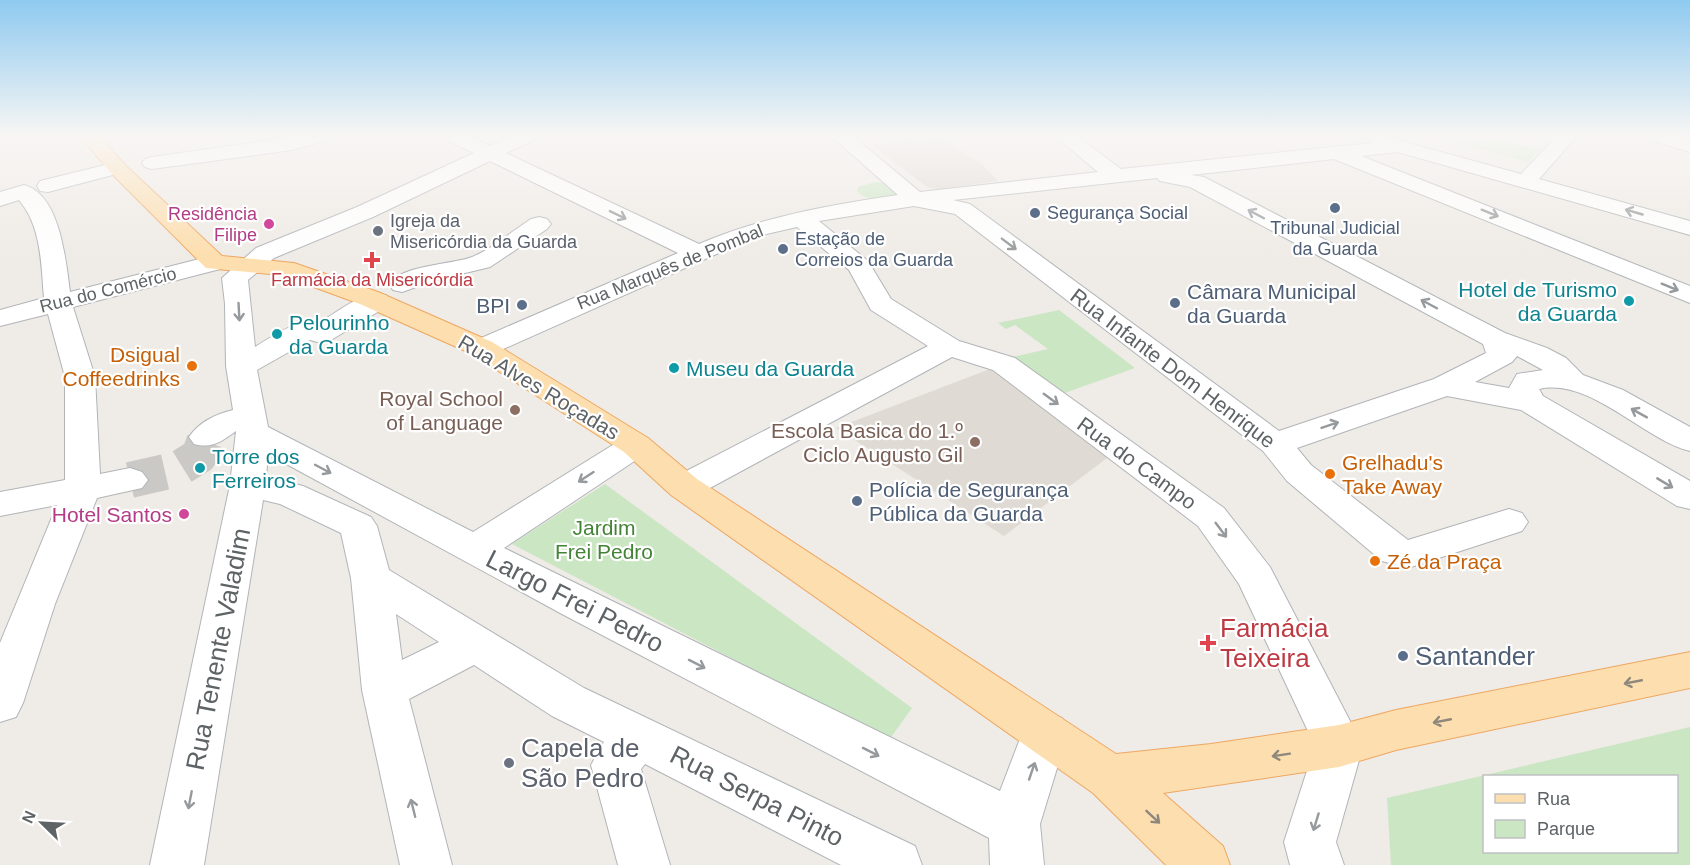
<svg xmlns="http://www.w3.org/2000/svg" width="1690" height="865" font-family="Arial,sans-serif">
<style>
.education{fill:#dfdbd4}
.green{fill:#cbe6c3;fill-rule:evenodd}
.lines{fill:none;stroke-linecap:round;stroke-linejoin:round}
.street-tunnel{stroke:#cbc9c6;stroke-width:36;stroke-dasharray:36 18;stroke-linecap:butt}
.street-casing{stroke:#b1b5b8;stroke-width:2}
.primary-casing{stroke:#eea761;stroke-width:2}
.street{fill:#fff;fill-rule:evenodd}
.primary{fill:#fddeae;fill-rule:evenodd}
.oneway{stroke:#969a9c}
.oneway2{stroke:#8e887c}
.service-dot{fill:#5c6f8a;stroke:#fff;stroke-width:2}
.hotel-dot{fill:#d1479c;stroke:#fff;stroke-width:2}
.worship-dot{fill:#6b7280;stroke:#fff;stroke-width:2}
.health-dot{fill:#e0444e;stroke:#fff;stroke-width:2}
.culture-dot{fill:#0f9aa8;stroke:#fff;stroke-width:2}
.food-dot{fill:#e8710a;stroke:#fff;stroke-width:2}
.education-dot{fill:#8d6e63;stroke:#fff;stroke-width:2}
.labels{text-anchor:middle;dominant-baseline:central;stroke-width:4.5;stroke-linejoin:round;paint-order:stroke}
.far-service-label{font-size:18px;fill:#4e5e75;stroke:#fff;text-anchor:start}
.far-hotel-label{font-size:18px;fill:#b23c85;stroke:#fff;text-anchor:end}
.far-worship-label{font-size:18px;fill:#5b616d;stroke:#fff;text-anchor:start}
.far-street-label{font-size:18px;fill:#5e6366;stroke:#fff}
.far-health-label{font-size:18px;fill:#be3a42;stroke:#fff}
.culture-label{font-size:21px;fill:#0d838f;stroke:#fff;text-anchor:start}
.service-label{font-size:21px;fill:#4e5e75;stroke:#fff;text-anchor:start}
.food-label{font-size:21px;fill:#c56008;stroke:#fff;text-anchor:start}
.street-label{font-size:21px;fill:#5e6366;stroke:#fff}
.education-label{font-size:21px;fill:#785e54;stroke:#fff;text-anchor:end}
.hotel-label{font-size:21px;fill:#b23c85;stroke:#fff;text-anchor:end}
.park-label{font-size:21px;fill:#448337;stroke:#fff}
.near-street-label{font-size:26px;fill:#5e6366;stroke:#fff}
.near-health-label{font-size:26px;fill:#be3a42;stroke:#fff;text-anchor:start}
.near-service-label{font-size:26px;fill:#4e5e75;stroke:#fff;text-anchor:start}
.near-worship-label{font-size:26px;fill:#5b616d;stroke:#fff;text-anchor:start}
</style>
<rect width="100%" height="100%" fill="#efebe6"/>
<path class="education" d="M913 138 917 141 940 138 982 164 998 181 940 189 927 187 873 146Z
M995 367 1111 455 1004 536 836 428Z"/>
<path class="green" d="M1430 136H1480L1540 149 1528 162Z
M875 182 885 183 897 194C885 200 867 202 857 191L858 187Z
M1059 310 1135 368 1056 396 1004 359 1048 349 1015 325 1006 329 998 323Z
M605 484 912 708 889 740 512 544Z
M1690 727V865H1391L1387 798ZM1484 776H1676V852H1484Z"/>
<g class="lines">
<path class="street-tunnel" d="M130 480 178 469 199 456 206 437"/>
<g class="street-casing">
<path id="street" d="M300 136H332L329 140 292 150 152 169 145 167 142 163 145 159 152 157Z
M443 136H468L490 146 512 136H537L534 140 506 153 699 244C762 217 829 205 898 195L831 136H853L920 192 1098 172 1055 136H1077L1121 169 1372 143 1373 137 1383 136 1521 174 1557 136H1577L1539 179 1690 221V235L1398 152 1361 156 1690 286V303L1334 159 1191 175 1204 177 1505 333 1547 348 1566 358 1583 375 1623 390 1690 427V451C1644 440 1590 377 1539 389L1543 396 1690 481V509L1677 506 1521 410 1447 396 1297 448 1311 465 1408 540 1509 509 1522 513 1528 522 1522 531 1408 568 1382 561 1287 481 1263 451 955 214 914 206 819 221 868 261 891 299 959 341 1015 358 1224 508 1270 567 1363 746 1336 842 1344 865H1290L1284 842 1315 746 1239 584 1198 526 993 370 952 357 697 495 684 499 671 495 666 487 671 479 928 346 871 310 849 270 797 227 757 236 492 354 482 357 472 354 467 348 472 342 678 253 490 161 373 217 274 258 248 280 255 347C274 336 295 319 317 324 337 313 362 290 386 295L389 301 386 307 331 340 321 343 310 340 257 370 268 427 473 532 624 438 636 434 648 438 653 445 648 452 504 548 1000 791 1028 718 1045 712 1062 718 1068 732 1040 824 1044 865H990L989 838 562 614 268 454 266 477 303 486 371 517 377 526 389 570 584 688 915 846 922 865H841L645 764 641 769 670 865H618L591 765 604 742 552 716 474 665 409 699 452 865H400L362 690 351 578 341 533 280 504 263 500 204 865H150L230 485 236 431C222 441 213 449 194 444L189 437C199 422 216 414 233 410L226 366 225 304 222 278 256 248 357 207 474 153 446 140ZM1157 178 1160 181 1190 187 1483 344 1486 353 1434 379 1279 431 970 204 953 200ZM1517 356 1543 370 1517 374 1509 388 1475 382 1512 362ZM396 614 439 642 402 660Z
M1647 136H1677L1690 140V152L1650 140Z
M117 162 124 164 127 168 124 172 48 192 40 191 37 186 40 181Z
M24 185C60 194 66 261 70 292L215 255 224 258 228 263 224 268 73 307 95 377 100 474 130 468 142 472 148 480 142 488 97 498 55 604 23 703 16 717 0 722V643L57 505 0 516V492L65 480V377L48 314 0 326V310L44 298C41 265 42 227 19 200L0 206V192Z
M539 217 547 219 551 224 547 229 490 267 436 280 402 292 393 290 389 284C402 265 450 265 472 257 492 249 512 231 531 219Z"/>
</g>
<g class="primary-casing">
<path id="primary" d="M80 136H100L124 164 222 256 294 263 378 292 492 342 648 438 697 479 1116 754 1211 744 1339 725 1396 710 1690 652V688L1396 750 1339 767 1163 793 1223 846 1230 865H1166L1093 793 671 495 624 452 472 354 360 304 281 275 206 268 110 172Z"/>
</g>
<use href="#street" class="street"/>
<use href="#primary" class="primary"/>
</g>
<defs><path id="oneway-shaft" d="M-6 0H5M1.5-3L5.5 0L1.5 3" fill="none" stroke-width="1.6" stroke-linecap="round" stroke-linejoin="round" transform="scale(1.5)"/></defs>
<g class="oneway">
<use href="#oneway-shaft" transform="translate(1634 212) rotate(-164)"/>
<use href="#oneway-shaft" transform="translate(1490 213) rotate(22)"/>
<use href="#oneway-shaft" transform="translate(1256 214) rotate(-152)"/>
<use href="#oneway-shaft" transform="translate(618 215) rotate(26)"/>
<use href="#oneway-shaft" transform="translate(1009 244) rotate(37)"/>
<use href="#oneway-shaft" transform="translate(1670 287) rotate(22)"/>
<use href="#oneway-shaft" transform="translate(1429 304) rotate(-152)"/>
<use href="#oneway-shaft" transform="translate(239 312) rotate(87)"/>
<use href="#oneway-shaft" transform="translate(1051 399) rotate(36)"/>
<use href="#oneway-shaft" transform="translate(1639 413) rotate(-151)"/>
<use href="#oneway-shaft" transform="translate(1330 425) rotate(-19)"/>
<use href="#oneway-shaft" transform="translate(323 469) rotate(28)"/>
<use href="#oneway-shaft" transform="translate(586 477) rotate(147)"/>
<use href="#oneway-shaft" transform="translate(1665 483) rotate(31)"/>
<use href="#oneway-shaft" transform="translate(1221 530) rotate(53)"/>
<use href="#oneway-shaft" transform="translate(697 664) rotate(27)"/>
<use href="#oneway-shaft" transform="translate(871 752) rotate(27)"/>
<use href="#oneway-shaft" transform="translate(1032 771) rotate(-71)"/>
<use href="#oneway-shaft" transform="translate(190 800) rotate(101)"/>
<use href="#oneway-shaft" transform="translate(413 808) rotate(-104)"/>
<use href="#oneway-shaft" transform="translate(1316 822) rotate(107)"/>
</g>
<g class="oneway2">
<use href="#oneway-shaft" transform="translate(1633 682) rotate(169)"/>
<use href="#oneway-shaft" transform="translate(1442 721) rotate(169)"/>
<use href="#oneway-shaft" transform="translate(1281 755) rotate(171)"/>
<use href="#oneway-shaft" transform="translate(1153 817) rotate(43)"/>
</g>
<linearGradient id="sky" x2="0" y2="1"><stop stop-color="#8fcaf0"/><stop offset="0.53" stop-color="#f8f6f4"/><stop offset="1" stop-color="#f8f6f4" stop-opacity="0"/></linearGradient>
<rect width="1690" height="257" fill="url(#sky)"/>
<g class="service-dot">
<circle cx="1335" cy="208" r="6"/>
<circle cx="1035" cy="213" r="6"/>
<circle cx="783" cy="249" r="6"/>
<circle cx="1175" cy="303" r="6"/>
<circle cx="522" cy="305" r="6"/>
<circle cx="857" cy="501" r="6"/>
<circle cx="1403" cy="656" r="6"/>
</g>
<g class="hotel-dot">
<circle cx="269" cy="224" r="6"/>
<circle cx="184" cy="514" r="6"/>
</g>
<g class="worship-dot">
<circle cx="378" cy="231" r="6"/>
<circle cx="509" cy="763" r="6"/>
</g>
<g class="health-dot">
<path d="M369 251h6v6h6v6h-6v6h-6v-6h-6v-6h6z"/>
<path d="M1205 634h6v6h6v6h-6v6h-6v-6h-6v-6h6z"/>
</g>
<g class="culture-dot">
<circle cx="1629" cy="301" r="6"/>
<circle cx="277" cy="334" r="6"/>
<circle cx="674" cy="368" r="6"/>
<circle cx="200" cy="468" r="6"/>
</g>
<g class="food-dot">
<circle cx="192" cy="366" r="6"/>
<circle cx="1330" cy="474" r="6"/>
<circle cx="1375" cy="561" r="6"/>
</g>
<g class="education-dot">
<circle cx="515" cy="410" r="6"/>
<circle cx="975" cy="442" r="6"/>
</g>
<g class="labels">
<g class="far-service-label">
<text x="1047" y="213">Segurança Social</text>
<text x="1335" y="228" text-anchor="middle">Tribunal Judicial<tspan x="1335" dy="21">da Guarda</tspan></text>
<text x="795" y="239">Estação de<tspan x="795" dy="21">Correios da Guarda</tspan></text>
</g>
<g class="far-hotel-label">
<text x="257" y="214">Residência<tspan x="257" dy="21">Filipe</tspan></text>
</g>
<g class="far-worship-label">
<text x="390" y="221">Igreja da<tspan x="390" dy="21">Misericórdia da Guarda</tspan></text>
</g>
<g class="far-street-label">
<text transform="translate(670 267) rotate(-22)">Rua Marquês de Pombal</text>
<text transform="translate(108 290) rotate(-14)">Rua do Comércio</text>
</g>
<g class="far-health-label">
<text x="372" y="280">Farmácia da Misericórdia</text>
</g>
<g class="culture-label">
<text x="1617" y="289" text-anchor="end">Hotel de Turismo<tspan x="1617" dy="24">da Guarda</tspan></text>
<text x="289" y="322">Pelourinho<tspan x="289" dy="24">da Guarda</tspan></text>
<text x="686" y="368">Museu da Guarda</text>
<text x="212" y="456">Torre dos<tspan x="212" dy="24">Ferreiros</tspan></text>
</g>
<g class="service-label">
<text x="1187" y="291">Câmara Municipal<tspan x="1187" dy="24">da Guarda</tspan></text>
<text x="510" y="305" text-anchor="end">BPI</text>
<text x="869" y="489">Polícia de Segurança<tspan x="869" dy="24">Pública da Guarda</tspan></text>
</g>
<g class="food-label">
<text x="180" y="354" text-anchor="end">Dsigual<tspan x="180" dy="24">Coffeedrinks</tspan></text>
<text x="1342" y="462">Grelhadu's<tspan x="1342" dy="24">Take Away</tspan></text>
<text x="1387" y="561">Zé da Praça</text>
</g>
<g class="street-label">
<text transform="translate(1173 368) rotate(37)">Rua Infante Dom Henrique</text>
<text transform="translate(539 387) rotate(31)">Rua Alves Roçadas</text>
<text transform="translate(1137 463) rotate(36)">Rua do Campo</text>
</g>
<g class="education-label">
<text x="503" y="398">Royal School<tspan x="503" dy="24">of Language</tspan></text>
<text x="963" y="430">Escola Basica do 1.º<tspan x="963" dy="24">Ciclo Augusto Gil</tspan></text>
</g>
<g class="hotel-label">
<text x="172" y="514">Hotel Santos</text>
</g>
<g class="park-label">
<text x="604" y="527">Jardim<tspan x="604" dy="24">Frei Pedro</tspan></text>
</g>
<g class="near-street-label">
<text transform="translate(575 601) rotate(27)">Largo Frei Pedro</text>
<text transform="translate(218 649) rotate(-79)">Rua Tenente Valadim</text>
<text transform="translate(757 796) rotate(27)">Rua Serpa Pinto</text>
</g>
<g class="near-health-label">
<text x="1220" y="628">Farmácia<tspan x="1220" dy="30">Teixeira</tspan></text>
</g>
<g class="near-service-label">
<text x="1415" y="656">Santander</text>
</g>
<g class="near-worship-label">
<text x="521" y="748">Capela de<tspan x="521" dy="30">São Pedro</tspan></text>
</g>
</g>
<rect x="1483" y="775" width="195" height="78" fill="#ffffff" stroke="#bfc1c2" stroke-width="1.5"/>
<rect x="1495" y="794" width="30" height="9" fill="#fddeae" stroke="#bfc1c2" stroke-width="1.5"/>
<text x="1537" y="805" font-size="18" fill="#5e6366">Rua</text>
<rect x="1495" y="820" width="30" height="18" fill="#cbe6c3" stroke="#bfc1c2" stroke-width="1.5"/>
<text x="1537" y="835" font-size="18" fill="#5e6366">Parque</text>
<g transform="translate(42 823) rotate(294)" stroke="#ffffff" stroke-width="4.5" paint-order="stroke">
<path d="M0-4.5L10 22L0 15L-10 22Z" fill="#5e6366"/>
<text y="-9" font-size="16" font-weight="bold" text-anchor="middle" fill="#5e6366">N</text>
</g>
</svg>
